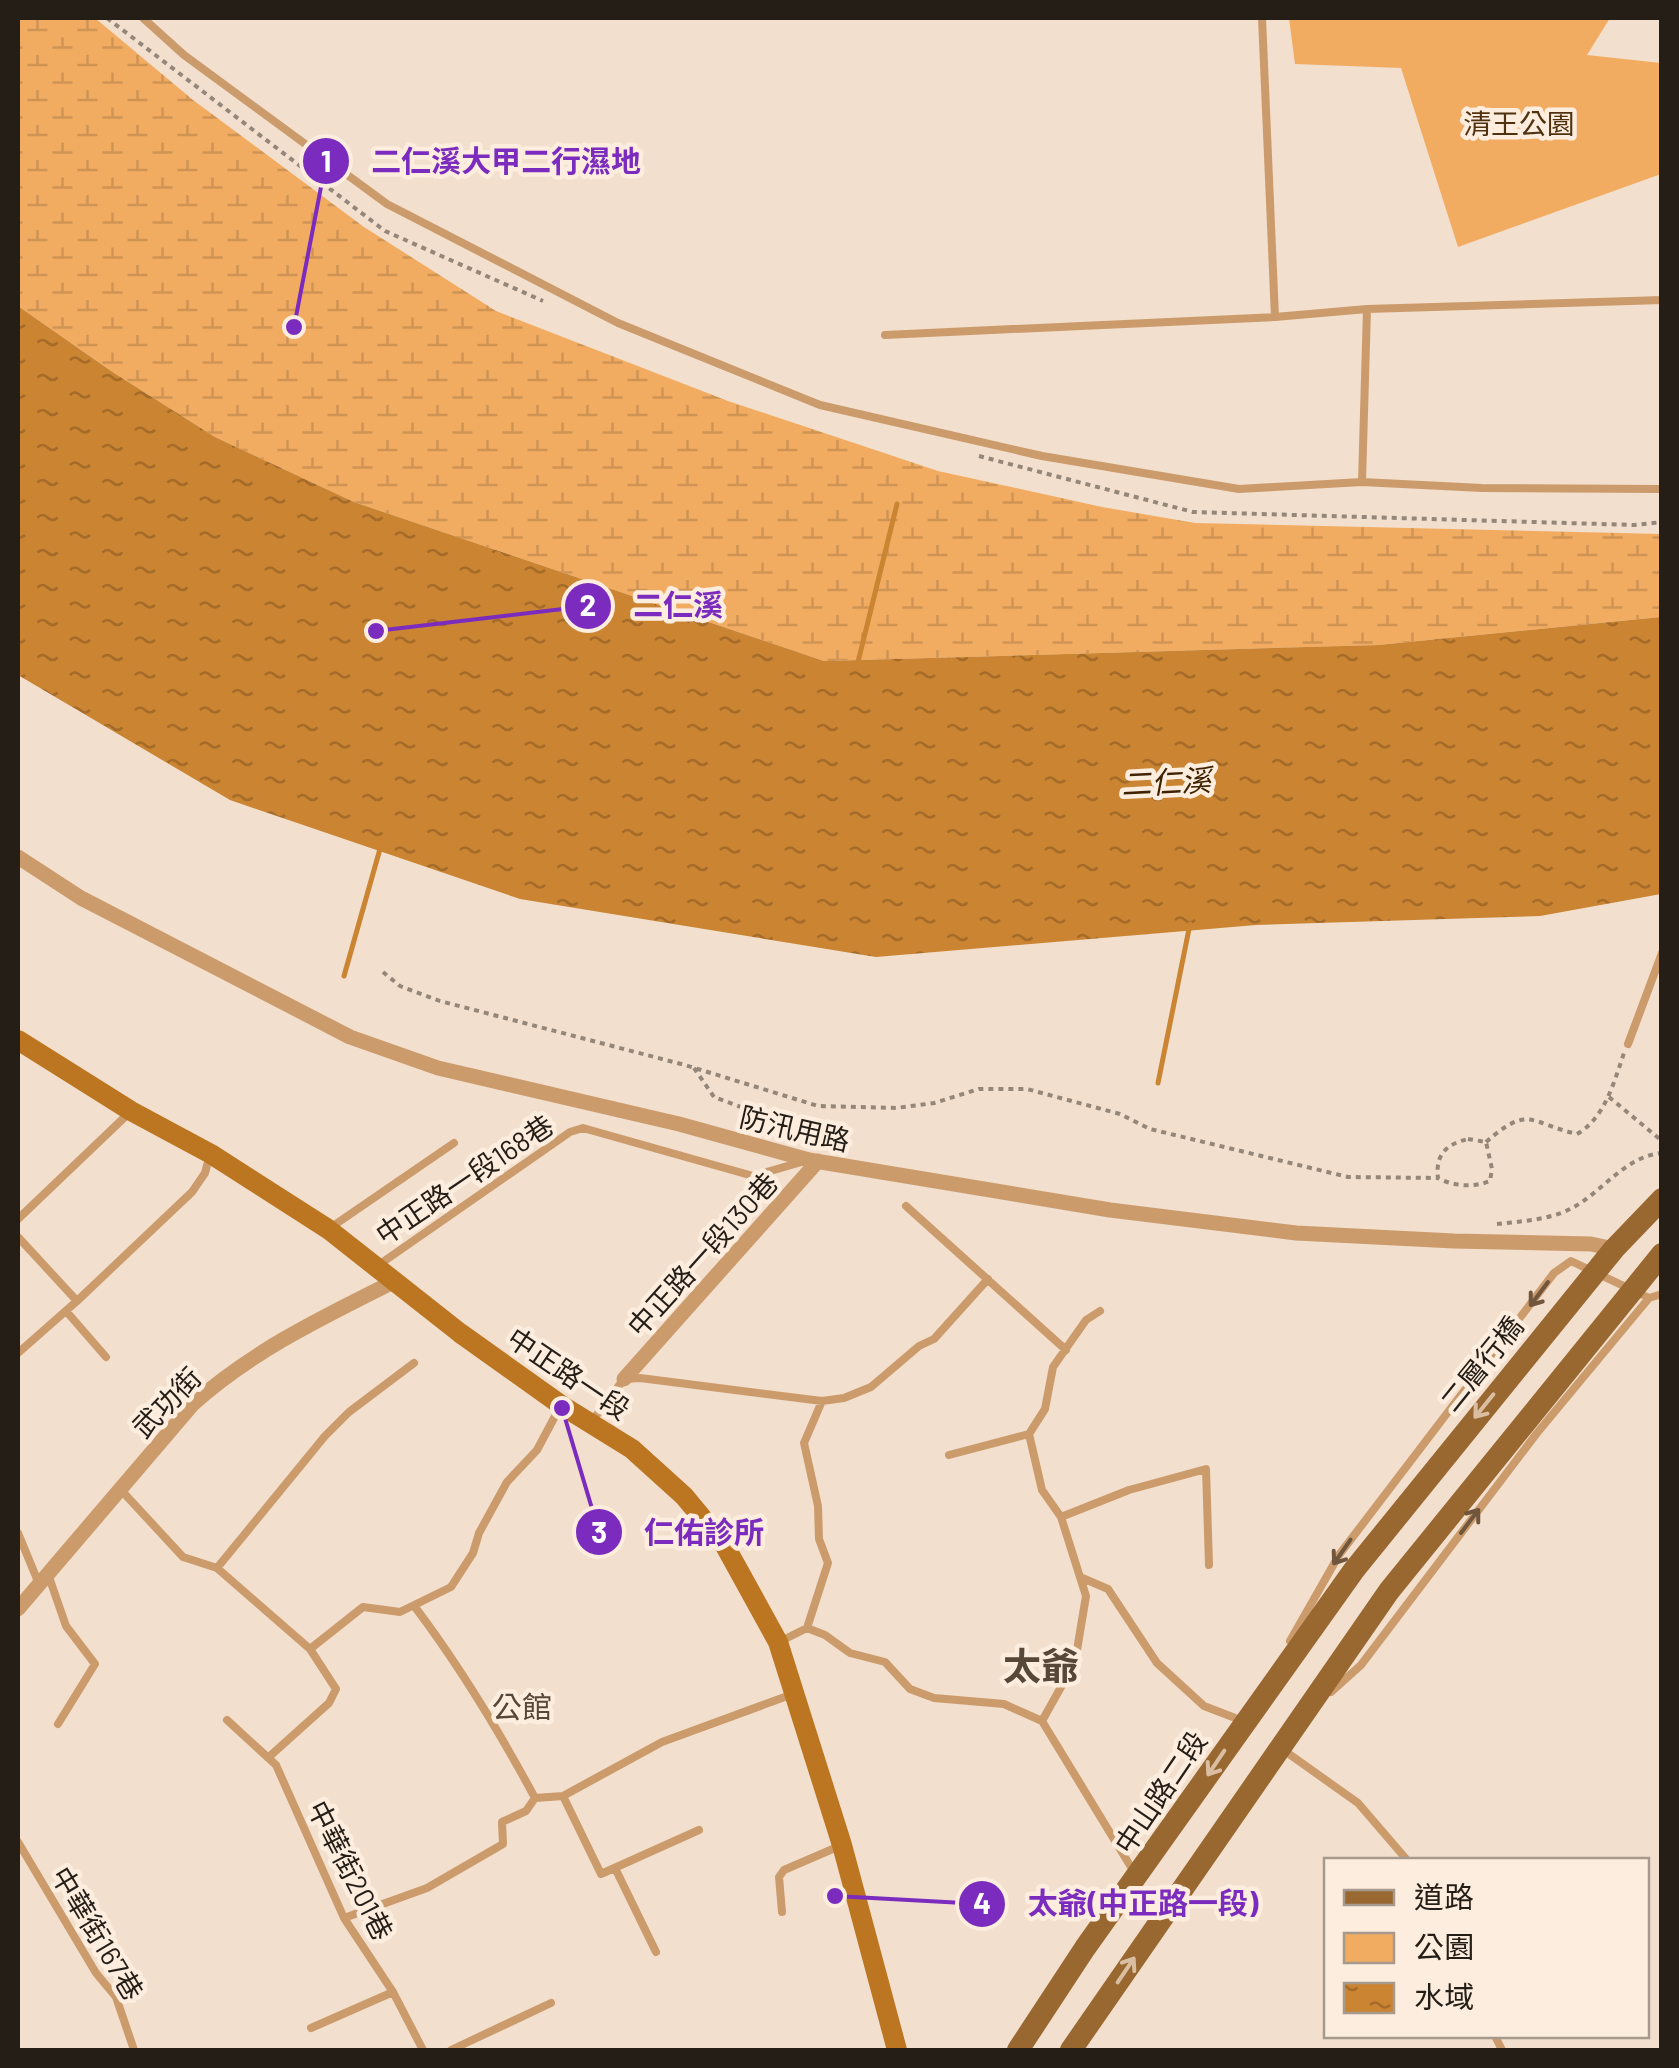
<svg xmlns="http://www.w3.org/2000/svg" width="1679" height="2068" font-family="Barlow,'Noto Sans TC',sans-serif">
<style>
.green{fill:#f2ac62}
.wetland{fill:url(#wetland-marsh)}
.water{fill:url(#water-ripples)}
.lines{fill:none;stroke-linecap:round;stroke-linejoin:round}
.stream{stroke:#ca8432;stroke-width:5}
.path{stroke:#948679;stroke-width:4;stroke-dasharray:5 5;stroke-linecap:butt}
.lane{stroke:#cb9b6c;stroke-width:8}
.street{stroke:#cb9b6c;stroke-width:15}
.secondary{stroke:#bc7621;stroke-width:20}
.primary{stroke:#996730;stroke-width:22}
.oneway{stroke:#70563d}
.oneway2{stroke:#d9bea1}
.labels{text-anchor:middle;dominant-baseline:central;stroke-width:9;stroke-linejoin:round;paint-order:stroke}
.park-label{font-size:28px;fill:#503211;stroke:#fcedde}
.street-label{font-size:28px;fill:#251e17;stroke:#fcedde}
.water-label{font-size:30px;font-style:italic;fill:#3f2200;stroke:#fcedde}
.neighbourhood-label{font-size:30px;fill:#564738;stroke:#fcedde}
.district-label{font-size:38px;font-weight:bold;fill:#564738;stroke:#fcedde}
.leader{fill:none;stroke:#7b2cbf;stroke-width:4}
.callout-dot{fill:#7b2cbf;stroke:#fcedde;stroke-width:4}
.mark-label{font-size:30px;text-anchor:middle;font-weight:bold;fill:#fff}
.callout-label{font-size:30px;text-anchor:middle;font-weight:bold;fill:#7b2cbf;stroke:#fcedde;stroke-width:9;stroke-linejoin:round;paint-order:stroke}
</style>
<defs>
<pattern id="wetland-marsh" width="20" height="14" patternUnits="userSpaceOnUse" patternTransform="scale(2.5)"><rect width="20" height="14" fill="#f2ac62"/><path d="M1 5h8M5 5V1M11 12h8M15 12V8" fill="none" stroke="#cf9454"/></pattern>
<pattern id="water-ripples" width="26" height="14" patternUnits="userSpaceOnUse" patternTransform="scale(2.5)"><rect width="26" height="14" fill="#ca8432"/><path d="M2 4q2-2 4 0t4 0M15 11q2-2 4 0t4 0" fill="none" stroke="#a46b29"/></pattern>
</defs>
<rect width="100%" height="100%" fill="#f2dfcd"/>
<path class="green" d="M1289 18H1610L1587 55 1661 63V174L1458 247 1401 68 1295 64Z"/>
<path class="wetland" d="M18 18H95L193 100 364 227 496 311 728 401 938 471 1102 507 1195 523 1661 534V617L1378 645 824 661 354 502 215 437 111 371 18 306Z"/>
<path class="water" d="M18 306 111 371 215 437 354 502 824 661 1378 645 1661 617V894L1540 916 1256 925 876 957 520 899 230 800 18 675Z"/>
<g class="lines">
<path class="stream" d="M857 666 897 504
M344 976 380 849
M1158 1083 1190 924"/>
<path class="path" d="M107 18 385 231 543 301
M979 456 1193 512 1635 525 1662 522
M383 972 400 986 440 1001 685 1065 818 1106 896 1108 934 1103 979 1089H1027L1120 1114 1150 1129 1348 1177 1438 1178
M694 1068 714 1097 839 1143V1150
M1609 1097 1662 1141
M1468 1139 1486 1142 1492 1169 1490 1181C1473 1188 1453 1186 1438 1178 1435 1154 1447 1144 1468 1139Z
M1486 1142C1530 1104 1529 1123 1577 1134 1605 1118 1614 1082 1624 1053
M1497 1224C1523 1221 1551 1220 1574 1207 1604 1190 1626 1156 1662 1153"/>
<path class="lane" d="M143 18 184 55 387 204 618 323 820 405 1042 456 1239 489 1362 482 1482 488 1662 489
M1262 18 1275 317
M885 335 1275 317 1367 309 1662 300
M1362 482 1367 309
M1628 1044 1662 953
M906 1206 1066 1350
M18 1219 128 1114
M330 1228 454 1143
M18 1237 77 1301
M380 1264 570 1132 583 1128 753 1176 805 1161
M66 1311 106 1357
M18 1353 77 1301 192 1192 205 1173 209 1158
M822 1401 804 1443 818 1506 819 1539 828 1563 807 1628 825 1635 850 1653 885 1662 910 1689 934 1698 1004 1704 1042 1721 1134 1872
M592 1421 624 1379 640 1378 822 1401 844 1398 871 1387 919 1346 934 1339 988 1279
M949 1455 1029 1434
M121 1490 183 1557 217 1568 310 1649
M1061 1517 1129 1490 1206 1469 1209 1565
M18 1533 39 1584
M217 1568 325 1436 349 1412 414 1363
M48 1574 66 1626 95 1664 58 1724
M1080 1577 1108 1589 1157 1663 1204 1706 1243 1721
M415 1607C461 1668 499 1731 535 1798
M1290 1641 1339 1555 1554 1273 1571 1261 1649 1298
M779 1642 807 1628
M1331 1692 1361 1665 1537 1433 1649 1298 1662 1294
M227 1720 276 1765 344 1918 393 1992 423 2050
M1042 1721 1075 1662 1086 1596 1061 1517 1042 1490 1029 1434 1045 1409 1053 1367 1086 1320 1100 1311
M1282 1749 1358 1803 1407 1860
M270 1756 329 1703 336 1689 310 1649 363 1607 400 1612 451 1587 473 1553 479 1533 507 1482 537 1450 561 1405
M563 1796 601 1874 699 1830
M18 1842 96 1973 116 1997 134 2050
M615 1868 656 1952
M782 1912 779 1877 784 1870 842 1845
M344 1918 427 1888 503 1844 502 1822 526 1811 535 1798 563 1796 662 1742 793 1694
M311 2028 393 1992
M1495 2036 1502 2050
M451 2050 551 2003"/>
<path class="street" d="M18 857 81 898 350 1037 438 1068 679 1124 809 1160 1110 1210 1296 1233 1454 1241 1591 1244 1614 1249
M624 1379 818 1161
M18 1609 193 1404C252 1351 323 1317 393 1282"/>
<path class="secondary" d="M18 1040 131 1111 211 1154 328 1229 460 1333 561 1405 632 1449 684 1496 724 1544 778 1642 842 1845 897 2050"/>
<path class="primary" d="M1018 2050 1085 1948 1354 1570 1614 1249 1662 1199
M1071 2050 1389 1591 1662 1254"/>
</g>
<defs><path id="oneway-shaft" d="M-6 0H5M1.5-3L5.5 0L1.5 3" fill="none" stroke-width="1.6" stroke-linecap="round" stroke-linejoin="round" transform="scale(2.5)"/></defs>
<g class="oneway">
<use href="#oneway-shaft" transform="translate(1539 1294) rotate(127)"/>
<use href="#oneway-shaft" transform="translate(1470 1521) rotate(-53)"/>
<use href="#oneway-shaft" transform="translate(1342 1552) rotate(125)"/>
</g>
<g class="oneway2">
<use href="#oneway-shaft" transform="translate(1484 1406) rotate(129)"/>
<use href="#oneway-shaft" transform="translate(1216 1763) rotate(124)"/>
<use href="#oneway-shaft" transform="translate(1126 1970) rotate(-56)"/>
</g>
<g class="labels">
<g class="park-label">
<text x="1519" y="123">清王公園</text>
</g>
<g class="street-label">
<text transform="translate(795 1128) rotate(13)">防汛用路</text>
<text transform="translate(464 1179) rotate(-34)">中正路一段168巷</text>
<text transform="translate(702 1254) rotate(-48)">中正路一段130巷</text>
<text transform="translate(1481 1363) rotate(-51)">二層行橋</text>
<text transform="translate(569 1373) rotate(34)">中正路一段</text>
<text transform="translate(166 1402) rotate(-46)">武功街</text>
<text transform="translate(1160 1792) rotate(-56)">中山路二段</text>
<text transform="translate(351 1870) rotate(63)">中華街201巷</text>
<text transform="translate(98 1933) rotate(59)">中華街167巷</text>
</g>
<g class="water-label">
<text transform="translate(1166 781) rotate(-3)">二仁溪</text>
</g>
<g class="neighbourhood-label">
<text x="522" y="1706">公館</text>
</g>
<g class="district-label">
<text x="1041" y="1665">太爺</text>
</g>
</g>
<path class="leader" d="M294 327L326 161M376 631L588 606M562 1408L599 1532M835 1896L982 1904"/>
<g class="callout-dot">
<circle cx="294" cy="327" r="10"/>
<circle cx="376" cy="631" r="10"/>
<circle cx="562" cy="1408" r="10"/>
<circle cx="835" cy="1896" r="10"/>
<circle cx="326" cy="161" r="25"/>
<circle cx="588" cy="606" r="25"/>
<circle cx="599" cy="1532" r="25"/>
<circle cx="982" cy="1904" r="25"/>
</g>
<g class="mark-label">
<text x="326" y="172">1</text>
<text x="588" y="616">2</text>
<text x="599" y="1543">3</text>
<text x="982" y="1914">4</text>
</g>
<g class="callout-label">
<text x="506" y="172">二仁溪大甲二行濕地</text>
<text x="678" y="616">二仁溪</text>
<text x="704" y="1543">仁佑診所</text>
<text x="1143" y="1914">太爺(中正路一段)</text>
</g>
<rect width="1679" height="2068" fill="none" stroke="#251e17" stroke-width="40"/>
<rect x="1324" y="1858" width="325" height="180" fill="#fcedde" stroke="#a69a8e" stroke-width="2.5"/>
<rect x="1344" y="1890" width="50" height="15" fill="#996730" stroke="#a69a8e" stroke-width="2.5"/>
<text x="1414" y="1908" font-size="30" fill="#251e17">道路</text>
<rect x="1344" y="1933" width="50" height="30" fill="#f2ac62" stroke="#a69a8e" stroke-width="2.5"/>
<text x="1414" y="1958" font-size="30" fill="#251e17">公園</text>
<rect x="1344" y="1983" width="50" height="30" fill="url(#water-ripples)" stroke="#a69a8e" stroke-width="2.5"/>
<text x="1414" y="2008" font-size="30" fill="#251e17">水域</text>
</svg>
